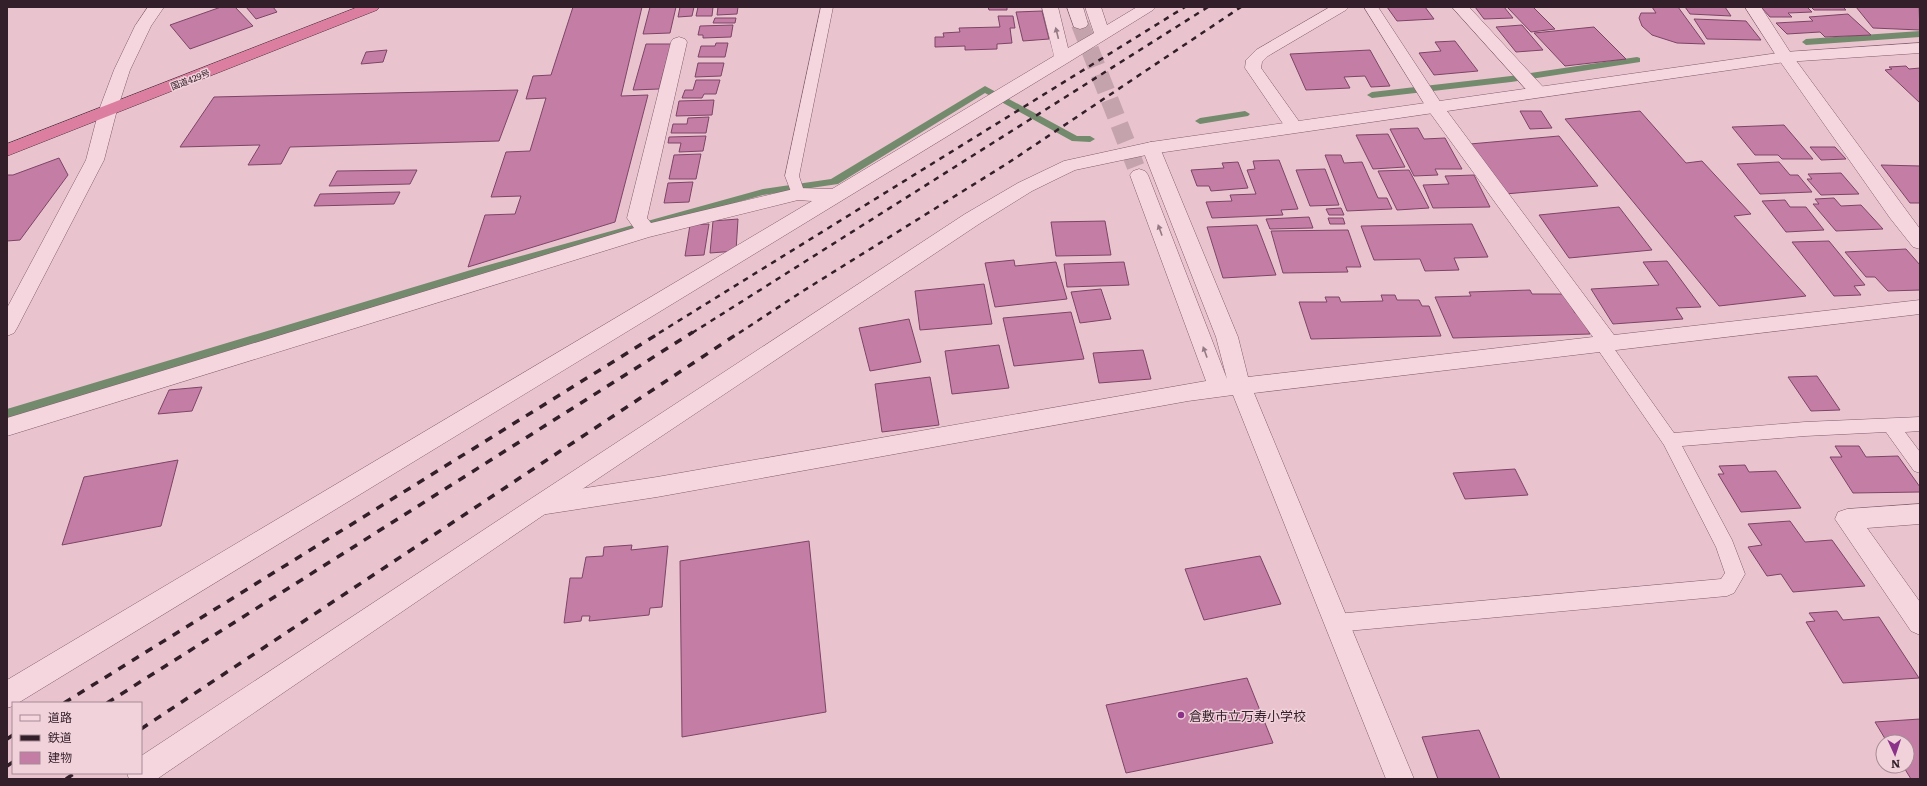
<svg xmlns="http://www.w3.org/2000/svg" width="1927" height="786" font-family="Literata,'Noto Sans JP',serif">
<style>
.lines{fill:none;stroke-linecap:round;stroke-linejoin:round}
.stream{fill:#748a6d;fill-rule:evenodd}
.building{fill:#c47da5;stroke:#7e4466}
.minor-tunnel{stroke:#c5a3ad;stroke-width:18;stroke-dasharray:18 9;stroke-linecap:butt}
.service-casing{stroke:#825c6d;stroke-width:1}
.minor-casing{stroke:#825c6d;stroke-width:1}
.tertiary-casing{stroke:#825c6d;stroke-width:1}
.trunk-casing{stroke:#503040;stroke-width:1}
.service{fill:#f5d6de;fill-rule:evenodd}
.minor{fill:#f5d6de;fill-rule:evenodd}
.tertiary{fill:#f5d6de;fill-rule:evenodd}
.trunk{fill:#dc7ea0;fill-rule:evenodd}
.rail-far1{stroke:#331f29;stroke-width:2.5;stroke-dasharray:5.5 5.5;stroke-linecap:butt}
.rail{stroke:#331f29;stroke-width:3.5;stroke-dasharray:8 8;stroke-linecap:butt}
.oneway{fill:#947a84}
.poi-dot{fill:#8b3289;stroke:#f1d2db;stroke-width:1.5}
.labels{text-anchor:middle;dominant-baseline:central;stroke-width:3;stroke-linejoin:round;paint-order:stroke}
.far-street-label{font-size:9px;fill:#331f29;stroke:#f1d2db}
.near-poi-label{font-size:13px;fill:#331f29;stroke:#f1d2db;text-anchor:start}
</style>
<rect width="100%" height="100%" fill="#e9c4ce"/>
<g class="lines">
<path class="stream" d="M1920 31V37L1806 45 1802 42 1806 39Z
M1637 57 1640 58V62L1511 82 1372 98 1367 95 1372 92 1511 76Z
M985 86 1077 136H1090L1095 139 1090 142 1072 141 985 93 838 184 763 195 476 276 7 419V409L474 269 763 189 831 179Z
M1245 111 1250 114 1248 116 1200 124 1195 121 1200 118Z"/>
</g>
<path class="building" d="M221 7H235L253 26 190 49 170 25Z
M246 7H273L277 12 256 19Z
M573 7H642L621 96 648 95 615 222 468 267 485 215 515 214 521 196 491 197 506 152 530 151 546 98 526 99 533 76 551 75Z
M650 7H676L670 33 643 34Z
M680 7H694L692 16 678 17Z
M698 7H713L712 16H696Z
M718 7H738L737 14 717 15Z
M988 7H1007V10H989Z
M1387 7H1425L1434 19 1397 21Z
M1475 7H1504L1513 18 1484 19Z
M1507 7H1533L1555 29 1531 32Z
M1652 7H1678L1705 44 1677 43 1652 35 1642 26 1639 18 1641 13H1656Z
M1685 7H1725L1731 16 1690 14Z
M1761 7H1807L1812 12 1788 13 1792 17H1770Z
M1811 7H1843L1846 10H1814Z
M1856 7H1919L1920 30 1873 28Z
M1042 11 1049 39 1023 41 1016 12Z
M1848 14 1871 35 1825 37 1820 32 1787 34 1776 23 1813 21 1809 17Z
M998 16H1013L1015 28H1010L1012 43 997 44V49L965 50V46L935 47V37H944L943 33 960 32 959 28 1000 27Z
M715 18H736L735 23H713Z
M1694 19 1746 21 1761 40 1707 39Z
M733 25 731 37 703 38V35H698L700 26Z
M1522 25 1543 50 1516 52 1496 27Z
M1594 27 1626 59 1565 66 1534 33Z
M1455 41 1478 71 1434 75 1419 53 1441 51 1435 42Z
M716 43H728L725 57H698L701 46H715Z
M646 44H671L659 89 633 90Z
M387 50 383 62 361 64 366 52Z
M1370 50 1390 86 1371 87 1365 76 1344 77 1350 88 1306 90 1290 54Z
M698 63H724L721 76 695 77Z
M1906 66 1909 69 1920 68V103L1885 70 1892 69 1889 67Z
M696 80H720L716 94H704L702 98H682L685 90H693Z
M518 90 499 141 290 147 281 164 248 165 260 145 180 147 214 97Z
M714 100 712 115 676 116 679 101Z
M1520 111H1541L1552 128 1530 129Z
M1640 111 1686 163 1702 161 1751 214 1734 216 1806 296 1719 306 1565 119Z
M709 117 706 133H671L673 124H687L688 118Z
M1784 125 1813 159H1782L1778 155H1755L1732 127Z
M1418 128 1424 139 1445 138 1462 169H1435L1438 175 1414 176 1390 129Z
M1388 134 1405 167 1373 169 1356 135Z
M706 136 703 151 679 152 681 143H668L669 137Z
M1559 136 1598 186 1505 194 1470 144Z
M1810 147H1835L1846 159 1821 160Z
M701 154 696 179H669L674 155Z
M1325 155H1341L1344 163 1362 162 1378 198H1387L1392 209 1347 211Z
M59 158 68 175 20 240 7 241V175H13Z
M1279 160 1298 209 1281 210 1283 215 1212 218 1206 202 1232 201 1230 195 1256 194 1247 170 1255 169 1253 161Z
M1238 162 1248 188 1211 191 1209 186H1197L1191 170 1224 168 1222 163Z
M1779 162 1790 175H1798L1812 192 1760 194 1737 164Z
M1881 165 1920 166V203H1910Z
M1325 169 1339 205 1310 206 1296 170Z
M417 170 410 184 329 186 337 171Z
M1409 170 1429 208 1397 210 1378 171Z
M1841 173 1859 194 1821 195 1807 179H1812L1808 174Z
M1474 175 1490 207 1433 208 1423 185 1449 184 1445 176Z
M693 182 689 202 664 203 668 183Z
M400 192 394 204 314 206 320 194Z
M1834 198 1841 206 1861 205 1883 229 1836 231 1813 204H1819L1815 199Z
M1785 200 1790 207H1806L1824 230 1786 232 1762 201Z
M1619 207 1652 250 1569 258 1539 215Z
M1341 208 1344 215H1329L1326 209Z
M1309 217 1313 228 1270 229 1266 219Z
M1328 218H1343L1345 224H1330Z
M738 219 736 251 710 253 713 221Z
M1105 221 1111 255 1056 256 1051 222Z
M709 224 704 255 685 256 690 225Z
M1472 224 1488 257 1454 258 1459 270 1425 271 1420 259 1374 260 1361 226Z
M1257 225 1276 275 1223 278 1207 227Z
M1348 230 1361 267H1346L1348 272 1283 273 1271 231Z
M1829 241 1865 285 1854 286 1861 295 1834 296 1792 242Z
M1906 249 1920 265V290L1888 291 1875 277H1866L1845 252Z
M1014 260 1015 266 1056 262 1067 299 995 307 985 263Z
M1667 261 1701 307 1676 308 1683 319 1613 324 1591 289 1659 285 1643 262Z
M1124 262 1129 285 1067 287 1064 264Z
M984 284 992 324 920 330 915 291Z
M1101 289 1111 319 1080 323 1071 292Z
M1530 290 1532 294H1564L1575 313H1579L1590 334 1453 338 1435 297 1471 296 1469 292Z
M1381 295H1395L1397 300H1419L1422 306H1429L1441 336 1311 339 1299 302H1327L1325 297H1339L1341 302 1383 301Z
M1071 312 1084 359 1014 366 1003 318Z
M909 319 921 362 870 371 859 328Z
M999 345 1009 388 952 394 945 351Z
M1143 350 1151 379 1099 383 1093 353Z
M1817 376 1840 410 1811 411 1788 377Z
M930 377 939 425 882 432 875 384Z
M202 387 192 411 158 414 169 390Z
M1835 446H1859L1866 457 1898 456 1920 487V492L1853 493 1830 457H1842Z
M178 460 161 526 62 545 84 477Z
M1745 465 1749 472 1776 471 1801 508 1741 512 1718 474H1724L1719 466Z
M1515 469 1528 495 1465 499 1453 473Z
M1790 521 1805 542 1832 540 1865 586 1793 592 1781 574 1767 576 1748 547 1762 545 1748 524Z
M809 541 826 712 682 737 680 561Z
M632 545 631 550 668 546 662 607 650 608 649 615 589 621 590 616H582L581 621 564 623 570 578H582L586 557 603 556 604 547Z
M1260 556 1281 604 1204 620 1185 569Z
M1837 611 1843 620 1879 617 1919 678 1843 683 1806 622 1815 621 1809 613Z
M1247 678 1273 743 1126 773 1106 705Z
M1920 719V779H1911L1903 766H1907V742H1887L1875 722Z
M1479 730 1500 779H1438L1422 737Z"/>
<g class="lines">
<path class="minor-tunnel" d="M1080 24 1139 175"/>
<g class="service-casing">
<path id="service" d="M821 7H833L799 176 805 194 803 197 798 199 793 197 785 176Z
M1602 338 1608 340 1674 433 1805 422 1920 417V431L1905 432 1920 452V473L1914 471 1886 432 1805 436 1682 446 1732 540 1745 574 1734 593 1727 596 1336 632 1329 629 1326 623 1329 617 1336 614 1721 579 1725 573 1716 547 1664 445 1594 344 1596 340Z"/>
</g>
<g class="minor-casing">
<path id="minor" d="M148 7H164L151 26 130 70 117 110 104 160 17 328 14 333 7 336V308L86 160 99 110 114 70 135 26Z
M1042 7H1058L1068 48 1094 33 1085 7H1101L1107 25 1137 7H1156L1153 10 1069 62 18 703H13V706L7 708V680L812 201 798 200 649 237 7 436V418L634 228 627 218 671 42 673 39 679 37 685 39 687 42 647 218 651 223 798 188 832 189 1054 56Z
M1067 7H1083L1088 24 1086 27 1080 29 1074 27Z
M1330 7H1349L1346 10 1268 56 1262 62 1261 68 1303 127 1300 131 1294 132 1288 131 1245 68 1246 60 1256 50Z
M1364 7H1378L1441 103 1614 335 1920 300V314L1254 393 1414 779H1386L1233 395 1188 401 657 497 540 515 532 512 528 505 532 498 540 495 657 477 1206 381 1130 175 1133 171 1139 169 1145 171 1148 175 1227 379 1216 337 1142 148 1145 144 1151 142 1157 144 1160 148 1238 337 1248 377 1593 337 1428 110Z
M1452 7H1469L1544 88 1546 92 1544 96 1538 97 1532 96Z
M1745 7H1761L1792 55 1920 229V249L1913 247 1890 218 1777 57Z
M1920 504V524L1867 528 1920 602V635L1911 631 1835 519 1838 512 1847 509Z"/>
</g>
<g class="tertiary-casing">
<path id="tertiary" d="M1920 43V53L1785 62 1151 154 1075 170 1032 191 979 224 548 512 157 779H129L127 773H141V756L532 498 965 214 1018 183 1064 161 1151 142 1785 52Z"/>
</g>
<g class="trunk-casing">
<path id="trunk" d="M358 7H380L377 10 7 156V144Z"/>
</g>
<use href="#service" class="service"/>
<use href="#minor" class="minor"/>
<use href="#tertiary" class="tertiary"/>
<use href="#trunk" class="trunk"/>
<path class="rail-far1" d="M659 333 1185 7
M692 333 1208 7
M739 333 803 291 1008 163 1241 7"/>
<path class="rail" d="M64 703 661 332
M107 703 693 332
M141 729 740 332
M7 739 13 735
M7 766 13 762
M66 779 75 773"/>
</g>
<defs><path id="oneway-solid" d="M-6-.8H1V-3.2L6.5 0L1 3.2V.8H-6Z"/></defs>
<g class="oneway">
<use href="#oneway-solid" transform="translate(1057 33) rotate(-104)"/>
<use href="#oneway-solid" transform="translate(1160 230) rotate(-110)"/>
<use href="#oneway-solid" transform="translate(1205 352) rotate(-110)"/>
</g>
<circle class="poi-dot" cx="1181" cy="715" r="4"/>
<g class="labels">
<g class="far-street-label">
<text transform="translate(190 79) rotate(-21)">国道429号</text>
</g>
<g class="near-poi-label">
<text x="1189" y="715">倉敷市立万寿小学校</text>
</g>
</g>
<rect width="1927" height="786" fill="none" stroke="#331f29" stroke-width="16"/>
<rect x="12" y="702" width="130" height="72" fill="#f1d2db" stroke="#a58a94"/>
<rect x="20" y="715" width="20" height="6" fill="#f5d6de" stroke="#a58a94"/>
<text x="48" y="722" font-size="12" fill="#331f29">道路</text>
<rect x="20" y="735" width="20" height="6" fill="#331f29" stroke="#a58a94"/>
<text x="48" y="742" font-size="12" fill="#331f29">鉄道</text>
<rect x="20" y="752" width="20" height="12" fill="#c47da5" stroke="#a58a94"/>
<text x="48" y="762" font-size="12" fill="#331f29">建物</text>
<g transform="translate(1895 754) rotate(177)"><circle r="19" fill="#f1d2db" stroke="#a58a94"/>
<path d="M0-3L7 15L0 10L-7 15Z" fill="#8b3289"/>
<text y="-6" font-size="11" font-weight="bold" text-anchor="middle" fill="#331f29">N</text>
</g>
</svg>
